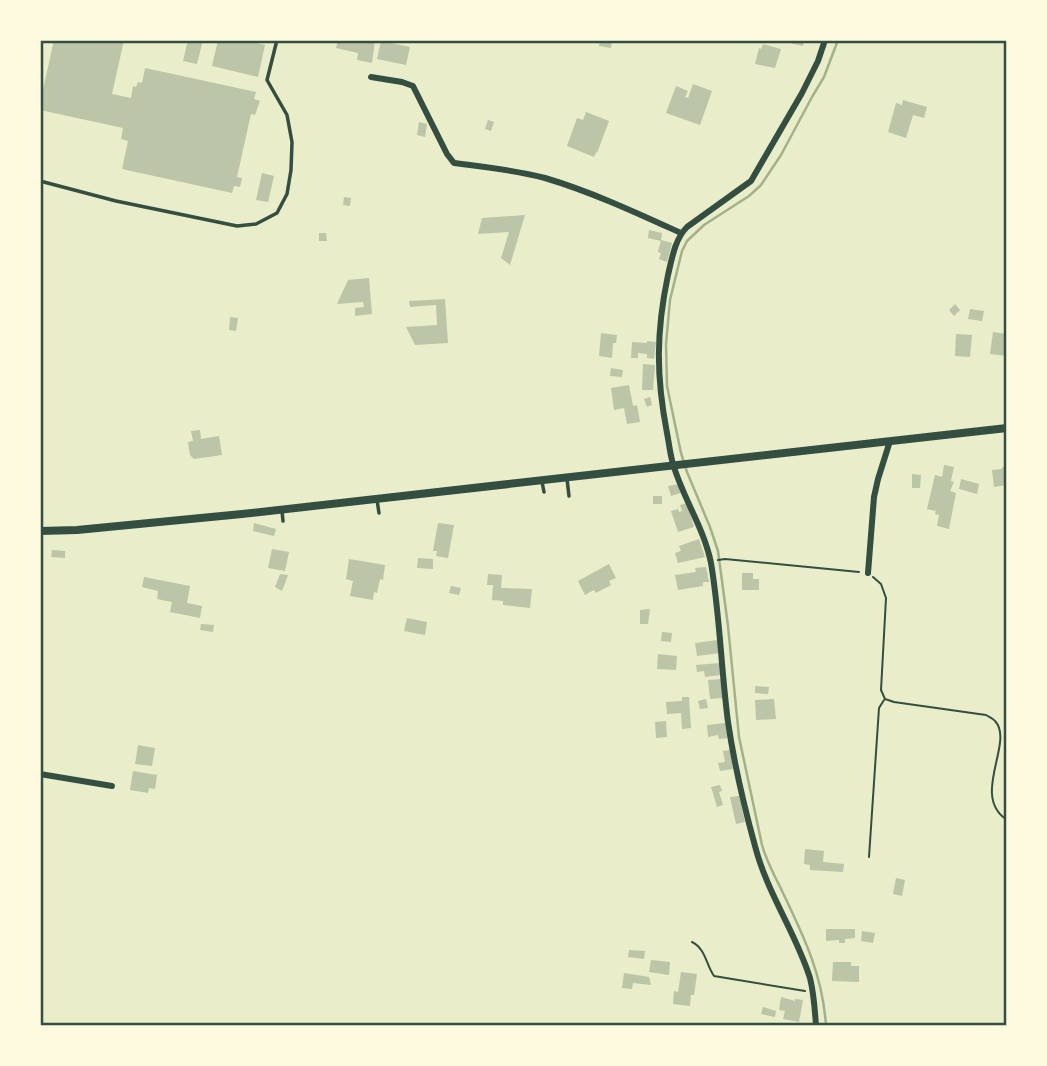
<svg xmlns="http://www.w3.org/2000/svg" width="1047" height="1066" font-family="'IBM Plex Sans',sans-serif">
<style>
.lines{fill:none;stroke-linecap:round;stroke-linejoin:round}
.stream{stroke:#a3b18a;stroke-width:2.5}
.building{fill:#bcc5a7}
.path{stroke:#344e41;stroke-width:2}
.service{stroke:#344e41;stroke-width:3.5}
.minor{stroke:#344e41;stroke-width:6}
.tertiary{stroke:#344e41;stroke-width:8}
.neatline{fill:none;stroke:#344e41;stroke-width:2.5}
</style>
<rect width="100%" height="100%" fill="#e9edc9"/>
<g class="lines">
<path class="stream" d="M826 1026C823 977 805 939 784 895 776 878 767 863 762 845L739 737 728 626 718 551 710 527 687 472 681 453 667 386 666 344 670 300 682 251 687 241 704 225 749 196 761 185 781 155 812 97 824 77 838 40
M1003 1026 1007 1023"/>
</g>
<path class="building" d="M54 40H124L112 94 131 98 133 86 136 87 138 82 142 83 145 68 256 92 254 99 260 101 255 115 251 114 237 177 242 178 240 187 234 186 232 193 122 169 128 141 121 139 123 128 40 110V103Z
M188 40H203L197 64 183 61Z
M218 40H244L265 45 258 77 212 66Z
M338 40H375L372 63 357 60 358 53 336 48Z
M600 40 612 41 611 48 599 46Z
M791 40H804L803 46 790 43Z
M381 41 410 47 406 65 377 59Z
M763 44 781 49 775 68 755 64 759 48 761 49Z
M693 84 712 91 700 125 666 113 676 86 688 91 685 97 688 98Z
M903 100 927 107 924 118 913 115 906 138 888 132 896 103 902 105Z
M586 112 609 121 597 153 596 152 594 157 567 146 577 118 583 120Z
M488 120 494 122 491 131 485 129Z
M419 122 427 124 425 137 417 135Z
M262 173 274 176 268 202 256 200Z
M344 197 351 198 350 206 343 205Z
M525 215 510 265 501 258 509 232 478 234 482 218Z
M649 230 662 233 661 241 648 238Z
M319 233H326L327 241H319Z
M661 240 672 243 667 262 659 259 661 253 658 252Z
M369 278 372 314 355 316V308L364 307 363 302 337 304 348 280Z
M445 299 448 343 415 345 406 327 437 325 436 305 410 307 409 301Z
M955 304 960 310 954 316 949 310Z
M970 309 984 311 982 321 968 319Z
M230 317 238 318 236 331 229 330Z
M993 332 1007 334V356L990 354Z
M601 333 617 335 616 343H613L612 358 599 356Z
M956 334 972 335 970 357 955 356Z
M647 341 656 342 654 359 647 358V354L638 353V358H631L632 342 647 343Z
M643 364 655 365 653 390H642Z
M611 368 623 370 622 377 610 376Z
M629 385 633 406 637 405 640 422 627 424 624 408 614 410 611 388Z
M650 397 652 405 647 407 644 399Z
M200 430 201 439 219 436 222 455 194 459 190 455 188 442 193 441 191 431Z
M944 465 954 467 951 481 954 482 950 491 956 493 949 529 937 526 939 515 935 514 936 511 927 509 935 475 942 477Z
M1002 467H1007V485L994 487 992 470 1002 469Z
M912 474 921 475 920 488H912Z
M961 479 979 484 977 494 959 489Z
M679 484 681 493 671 496 668 486Z
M653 496H662V504H653Z
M687 503 694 527 678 532 671 511 678 509 679 512 682 511 680 505Z
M254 523 276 529 274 536 253 531Z
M438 523 454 525 448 558 436 556 437 551H433Z
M699 539 705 557 678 563 675 553 681 551 679 546Z
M272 549 289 552 285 571 268 568Z
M52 550 65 551V558L51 557Z
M418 558 433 559V569L417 568Z
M349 559 385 565 383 580 380 579 377 593 374 592 373 600 350 596 353 581 346 579Z
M609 564 616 578 609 581 611 585 596 593 594 590 585 595 578 581Z
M706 567 709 582H703V586L678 590 675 575 696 572 695 568Z
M742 573H753V579H759V590H742Z
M280 574 288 575 282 591 275 587Z
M488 574 502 575 501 588 532 589 530 608 503 605V601L492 600 493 585H487Z
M144 577 190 586 187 603 202 606 200 618 170 612 172 602 157 599 158 591 142 587Z
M451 586 461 588 459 595 449 593Z
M650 609 648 624H640V610Z
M407 618 427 622 425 635 404 631Z
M201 624 214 625 213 632 200 630Z
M662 632 672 633 671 642 661 641Z
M718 640 720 653 697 656 695 643Z
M658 654 677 656 676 670 657 669Z
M720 663 721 675 705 677 704 671 697 672 696 665Z
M721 679 723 698 710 699 708 680Z
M755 686 769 687 768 694 755 693Z
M682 697H689L691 728 682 729 681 713 667 714 666 702 682 701Z
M706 699 708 708 700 709 698 701Z
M774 699 776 719 756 720 755 700Z
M666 721 667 737 656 738 655 722Z
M725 723 728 738 719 739 718 735 708 737 707 725Z
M138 745 155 748 152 766 135 764Z
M730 750 733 769 720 771 718 763 725 762 723 751Z
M133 771 157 775 155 789 149 788 148 793 130 790Z
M720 785 722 791 719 792 723 805 717 807 711 787Z
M739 796 745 822 736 824 730 797Z
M805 849 824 851 823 862 844 864 843 872 810 870V865L804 864Z
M896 878 905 880 902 896 893 894Z
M826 929H855V938L845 939V943H839V940L826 941Z
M862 931 875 933 873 943 861 941Z
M629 950 645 951 644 959 628 957Z
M651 960 670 962 669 975 649 972Z
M833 962H851V966H859V982L832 981Z
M681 972 697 974 694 995H691L690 1006 673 1004 674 991 678 992Z
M624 973 649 977 651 985 633 983 632 989 622 988Z
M781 997 795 1001V999L803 1000 799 1022 783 1019 785 1011 779 1010Z
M763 1007 776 1011 775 1017 761 1014Z"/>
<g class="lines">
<path class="path" d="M718 560 725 559 859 572
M873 577 881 584 886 598 881 690 885 699 894 702 986 715C989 717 993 718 995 721 1015 742 970 796 1007 820
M869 857 879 708 884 700
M692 942C706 949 706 965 714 976L805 991"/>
<path class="service" d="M40 181 116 201 237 226 256 224 277 213 287 194 291 170 292 142 287 115 267 80 277 40
M567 479 569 496
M542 482 544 492
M377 500 379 513
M282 511 283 521"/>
<path class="minor" d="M371 77 402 82 413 86 447 154 454 163C485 167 515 170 545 178 592 192 637 213 681 233
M868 573 874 497 878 479 890 441
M40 774 112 786
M816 1026C815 1010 814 994 810 978 796 933 767 893 755 846 744 806 734 763 728 722 721 669 720 616 711 563 704 528 683 498 673 464 670 454 669 443 667 433 656 376 656 332 668 275 672 258 675 239 687 227L751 181 802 93 818 61 825 40"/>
<path class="tertiary" d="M40 531 77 530 242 514 1007 428"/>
</g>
<rect width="1047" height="1066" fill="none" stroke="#fefae0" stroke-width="84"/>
<rect x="42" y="42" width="963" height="982" class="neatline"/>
</svg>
